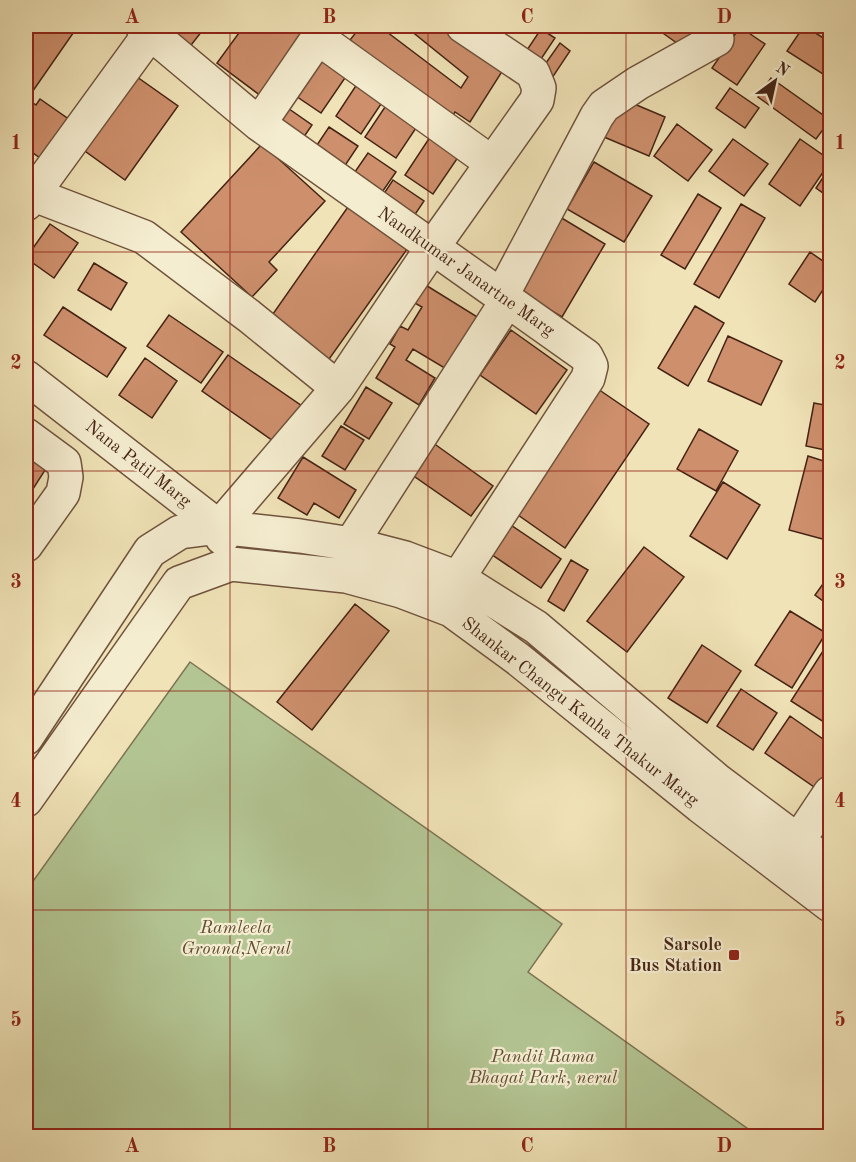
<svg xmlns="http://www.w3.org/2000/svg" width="856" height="1162" font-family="'Old Standard TT',serif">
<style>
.green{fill:#b3c593;stroke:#7c7454;stroke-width:1.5}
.building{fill:#cd8f6c;stroke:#452314;stroke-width:1.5}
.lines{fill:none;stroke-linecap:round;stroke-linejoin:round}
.minor-casing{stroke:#70533d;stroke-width:36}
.minor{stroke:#f5edd0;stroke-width:33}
.grid{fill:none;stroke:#8f2418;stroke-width:1.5;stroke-opacity:0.55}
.poi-dot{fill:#8f2418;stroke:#f5edd0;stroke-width:2}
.labels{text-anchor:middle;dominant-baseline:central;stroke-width:4.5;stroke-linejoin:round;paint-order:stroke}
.street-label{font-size:18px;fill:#452314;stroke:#f5edd0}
.park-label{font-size:18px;font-style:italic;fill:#604c34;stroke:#f5edd0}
.poi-label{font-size:18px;font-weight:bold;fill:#452314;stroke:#f5edd0;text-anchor:end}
.neatline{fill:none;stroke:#8f2418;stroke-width:2}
.grid-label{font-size:20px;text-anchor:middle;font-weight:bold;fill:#8f2418}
</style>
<rect width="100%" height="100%" fill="#f0e3b7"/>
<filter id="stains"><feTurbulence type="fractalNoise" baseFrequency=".00333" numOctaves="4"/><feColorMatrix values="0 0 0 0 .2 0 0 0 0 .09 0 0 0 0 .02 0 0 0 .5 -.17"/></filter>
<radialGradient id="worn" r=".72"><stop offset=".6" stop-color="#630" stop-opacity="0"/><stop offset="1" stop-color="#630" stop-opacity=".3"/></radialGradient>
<path class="green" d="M190 662 562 924 528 972 758 1136H26V891Z"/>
<path class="building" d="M27 26H78L28 98 26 97Z
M156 26H206L188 49Z
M244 26H326L269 102 217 63Z
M361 26H379L461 88 468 77 405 26H443L503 70 470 122 455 112 451 118 350 40Z
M480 26H512L502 40Z
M660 26H700L684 48 657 29Z
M804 26 830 42V68L826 76 787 51Z
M740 27 765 44 737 85 712 68Z
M541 29 555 38 541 59 527 50Z
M560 43 570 51 552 78 541 70Z
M319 56 347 75 321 113 293 94Z
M130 72 178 106 125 180 78 146Z
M361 78 387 95 361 134 336 116Z
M771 78 830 120 816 139 758 97Z
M730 88 759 108 745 128 716 108Z
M26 98 36 105 40 99 70 120 43 160 26 148Z
M620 98 665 117 649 156 604 137Z
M282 104 312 125 297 147 267 126Z
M387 104 418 125 396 158 365 137Z
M677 124 712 150 688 181 654 156Z
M329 127 358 146 340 173 311 154Z
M434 131 463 150 433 194 405 175Z
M733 139 768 164 744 196 709 171Z
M800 139 830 160V162L800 206 769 184Z
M262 144 325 201 269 262 277 270 252 297 181 232Z
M368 153 396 172 378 198 350 179Z
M594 162 652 196 624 242 567 209Z
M830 167V198L816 188Z
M393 180 424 201 408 225 377 204Z
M698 194 721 208 685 269 661 255Z
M350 204 410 245 327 362 268 321Z
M741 204 765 218 719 298 694 284Z
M560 217 605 244 562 317 517 290Z
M50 224 78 243 54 278 26 258Z
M810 252 830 266V279L815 302 789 284Z
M94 263 127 283 111 310 78 290Z
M424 284 487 323 453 373 413 349 406 360 435 378 419 405 376 378 395 347 390 344 400 326 408 330 422 307 413 302Z
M695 306 724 323 688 386 658 368Z
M63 307 126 348 107 377 44 335Z
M169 315 223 352 201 383 147 346Z
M511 330 567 370 536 414 480 375Z
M728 336 782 361 761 405 708 381Z
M228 355 302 406 276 443 202 391Z
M145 358 177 381 152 418 119 395Z
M366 387 392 403 369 439 344 424Z
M595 387 649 424 565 548 511 510Z
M814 403 830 406V451L806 446Z
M341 426 364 440 345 470 322 456Z
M699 429 738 451 716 491 677 469Z
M429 440 493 486 471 516 408 472Z
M26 453 47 467 26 500Z
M808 456 830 463V541L789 530Z
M303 457 356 490 339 518 314 503 307 515 278 498Z
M723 482 760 505 727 559 690 536Z
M502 519 561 559 541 588 482 548Z
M644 547 684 577 627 652 587 621Z
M571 560 588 570 564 611 548 601Z
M830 574V606L815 595Z
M355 604 389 631 312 730 277 702Z
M790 611 826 633 792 688 755 665Z
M702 645 741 671 707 723 668 698Z
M823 651 830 655V726L791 701Z
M741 689 777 713 753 750 717 726Z
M790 716 830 744V769L817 789 765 753Z"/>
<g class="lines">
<g class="minor-casing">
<path id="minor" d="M142 26 259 124 586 356 591 366 588 378 458 578
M318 38 492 163
M259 124 326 26
M26 189 32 194 144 237 249 316 338 388
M26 204 151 32
M501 297 597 116 604 106 638 83 717 39
M26 377 219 527 222 538
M26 435 64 463 66 477 63 493 26 545
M219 527 338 388 432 248 537 100 539 88 533 73 463 26
M351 544 507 301
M26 738 150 551 180 532 219 527 300 536 351 544 405 558 458 578 536 627 718 781 830 865
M26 800 179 583 231 564 346 576 401 591 451 610 518 659 700 806 830 905
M798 841 830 793"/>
</g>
<use href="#minor" class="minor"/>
</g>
<path class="grid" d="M230 26V1136M428 26V1136M626 26V1136M26 252H830M26 471H830M26 691H830M26 910H830"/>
<rect class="poi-dot" x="728" y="949" width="12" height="12" rx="3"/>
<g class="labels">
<g class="street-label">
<text transform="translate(466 272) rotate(35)">Nandkumar Janartne Marg</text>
<text transform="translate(138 464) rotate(38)">Nana Patil Marg</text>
<text transform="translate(580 712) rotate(38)">Shankar Changu Kanha Thakur Marg</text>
</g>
<g class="park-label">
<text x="236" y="928">Ramleela<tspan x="236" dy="21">Ground,Nerul</tspan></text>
<text x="543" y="1057">Pandit Rama<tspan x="543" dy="21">Bhagat Park, nerul</tspan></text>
</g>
<g class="poi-label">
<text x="722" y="945">Sarsole<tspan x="722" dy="21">Bus Station</tspan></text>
</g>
</g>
<rect width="856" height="1162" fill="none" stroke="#f0e3b7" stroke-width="66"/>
<g transform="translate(775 81) rotate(33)" stroke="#f5edd0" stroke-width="4.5" paint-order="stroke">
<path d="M0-4.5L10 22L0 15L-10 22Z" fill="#452314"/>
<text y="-9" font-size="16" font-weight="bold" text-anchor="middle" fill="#452314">N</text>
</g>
<rect x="33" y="33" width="790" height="1096" class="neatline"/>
<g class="grid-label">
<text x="132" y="23">A</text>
<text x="329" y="23">B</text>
<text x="527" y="23">C</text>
<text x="724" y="23">D</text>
<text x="16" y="149">1</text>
<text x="840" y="149">1</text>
<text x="16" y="369">2</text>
<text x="840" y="369">2</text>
<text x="16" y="588">3</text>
<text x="840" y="588">3</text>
<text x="16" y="807">4</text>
<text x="840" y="807">4</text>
<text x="16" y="1026">5</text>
<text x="840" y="1026">5</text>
<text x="132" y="1152">A</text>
<text x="329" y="1152">B</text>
<text x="527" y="1152">C</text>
<text x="724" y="1152">D</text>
</g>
<rect width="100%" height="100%" filter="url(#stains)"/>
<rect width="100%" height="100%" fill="url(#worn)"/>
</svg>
